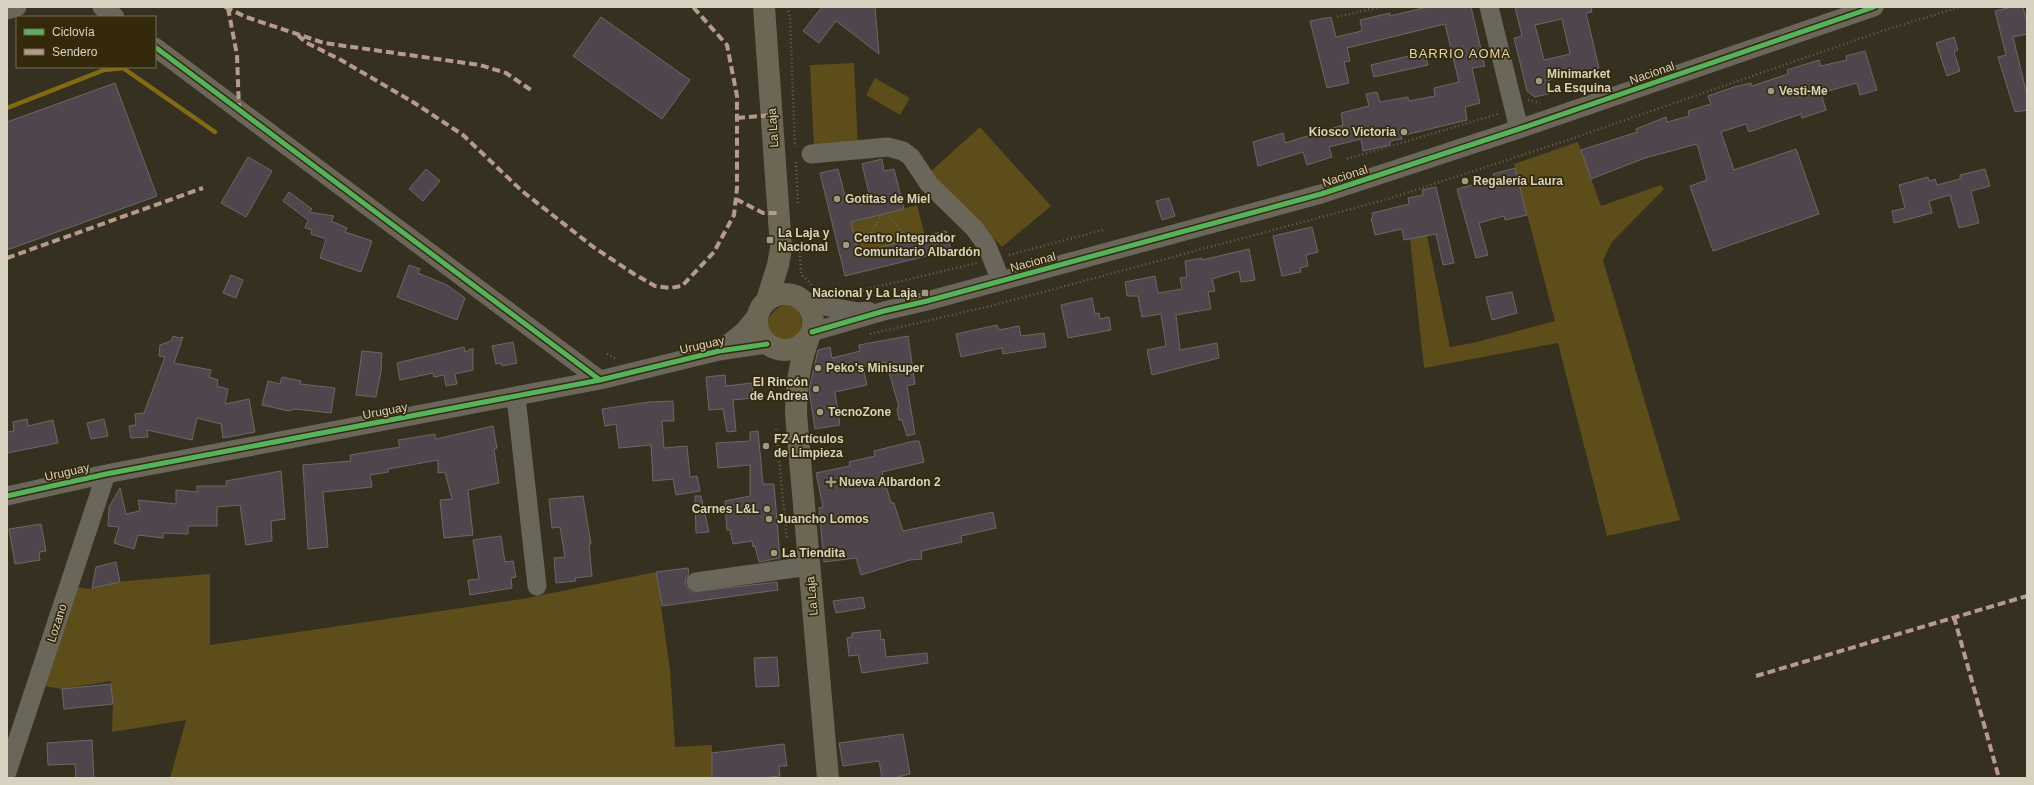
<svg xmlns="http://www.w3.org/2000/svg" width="2034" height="785" font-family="Helvetica,sans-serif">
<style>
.green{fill:#5d4d1a}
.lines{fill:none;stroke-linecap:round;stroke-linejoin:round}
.stream{stroke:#836a13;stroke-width:4.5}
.building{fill:#4e464c;stroke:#6c6866;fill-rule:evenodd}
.path{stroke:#686459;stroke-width:2.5;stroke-dasharray:1 3;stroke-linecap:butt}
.minor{stroke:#6b665a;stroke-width:19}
.major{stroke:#6c6655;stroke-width:22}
.quiet{stroke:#b69a8f;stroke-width:4;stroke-dasharray:8 4;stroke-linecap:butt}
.cycleway-casing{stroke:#342a0b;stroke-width:8}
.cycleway{stroke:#56b35d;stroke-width:5}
.poi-dot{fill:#9f9988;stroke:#342a0b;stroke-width:1.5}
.labels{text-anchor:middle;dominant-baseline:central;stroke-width:3.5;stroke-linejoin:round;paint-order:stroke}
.street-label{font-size:12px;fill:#d8d2c1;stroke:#342a0b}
.poi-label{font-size:12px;font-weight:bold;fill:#d8d2c1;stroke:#342a0b;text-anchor:start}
.neighbourhood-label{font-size:13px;letter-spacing:1px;fill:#e2d6b2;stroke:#342a0b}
</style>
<rect width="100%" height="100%" fill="#35301f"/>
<path class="green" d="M854 63 858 148 814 150 810 65Z
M875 78 910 98 900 115 866 95Z
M980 127 1051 206 1002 247 930 172Z
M1578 142 1601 206 1661 185 1664 189 1612 242 1603 260 1680 520 1607 536 1558 343 1424 368 1410 239 1427 236 1450 347 1473 343 1555 321 1514 164Z
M917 205 925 236 858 253 851 223Z
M787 304H793C809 322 801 337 782 347L768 340 765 326C769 316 775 307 787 304Z
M656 572 670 669 675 747 712 745V778H170L186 720 112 732 113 704 111 681 62 689 44 686 78 587 88 589 125 581 210 574V645L522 599Z"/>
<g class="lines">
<path class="stream" d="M7 108 104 70 123 68 215 132"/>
</g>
<path class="building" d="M822 7H875L879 54 836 21 819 43 803 31Z
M1427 7H1471L1485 66 1472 68 1480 103 1465 107 1467 120 1401 136 1402 139 1390 141V145L1363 151 1361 139 1329 147 1332 157 1307 165 1303 152 1258 166 1253 142 1283 133 1285 143 1343 125 1341 113 1369 106 1366 94 1377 92 1380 102 1408 97 1409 101 1435 96 1434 88 1459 82 1445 24 1347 48 1350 61 1344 62 1349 83 1327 88 1310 21 1331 17 1336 37 1362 31 1360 20 1390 13V16Z
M1515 7H1591L1592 12 1586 13 1599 68 1549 80 1552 93 1535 97 1527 91 1514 38 1522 36ZM1562 19 1570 54 1544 60 1535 25Z
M2012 7H2023L2027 22V34L2013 37 2027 95V110L2015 112 1998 57 2006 55 1995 11Z
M601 17 690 80 662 119 573 56Z
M1954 37 1958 50 1954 52 1960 71 1947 76 1936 43Z
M1865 51 1877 90 1860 95 1857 83 1821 93 1826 110 1802 118 1801 114 1749 132 1746 124 1721 132 1734 170 1796 149 1819 214 1713 251 1690 186 1707 180 1697 144 1645 158 1591 179 1581 150 1637 132 1636 129 1666 117 1667 122 1689 116 1688 111 1711 104 1708 96 1734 87 1751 83 1752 86 1788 74 1787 70 1819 60 1821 66 1847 60 1846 56Z
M1425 52 1428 65 1374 77 1371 65Z
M115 83 157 196 7 250V122Z
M248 157 272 171 246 217 221 203Z
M882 159 884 171 894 169 904 209 851 222 858 253 946 231 951 250 845 276 820 173 838 169 847 204 870 198 862 164Z
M1515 168 1527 215 1505 220 1504 216 1479 223 1488 255 1476 258 1457 189 1494 179 1493 174Z
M426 169 440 181 423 201 409 189Z
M1985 169 1990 186 1971 191 1979 223 1959 228 1950 195 1929 201 1932 213 1894 223 1892 211 1905 208 1899 185 1928 177 1929 181 1935 179 1937 185 1960 179V175Z
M1436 187 1454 263 1443 265 1436 234 1404 240 1402 229 1375 235 1371 218 1373 217 1372 213 1409 204 1408 198 1423 195 1422 190Z
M289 192 312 209 309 212 334 216 331 221 347 228 345 232 372 241 361 272 320 258 326 239 311 234 312 230 305 228 308 220 283 201Z
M1169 198 1175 216 1162 220 1156 201Z
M1312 227 1318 252 1306 255 1308 266 1300 268 1301 272 1282 276 1273 236Z
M1249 249 1255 280 1241 282 1239 271 1212 279 1215 291 1208 292 1211 309 1176 315 1180 350 1217 343 1219 358 1152 375 1147 350 1166 346 1161 314 1142 317 1138 296H1127L1125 282 1155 276 1158 293 1182 289 1180 278 1187 277 1185 261 1202 258V260Z
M409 265 420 269 418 273 447 285 465 298 457 320 397 297Z
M231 275 243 280 236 298 223 293Z
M1512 292 1517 313 1492 320 1486 297Z
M1092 298 1095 314 1099 313 1100 319 1109 317 1111 330 1068 338 1061 305Z
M997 325 999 330 1019 326 1021 336 1044 333 1046 347 1003 354 1002 348 961 357 956 334Z
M173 336 179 338 183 337 174 363 211 370 209 377 218 380 217 386 228 389 225 404 249 399 255 432 223 438 221 424 197 418 192 440 147 430 148 437 131 438 129 426 136 425 135 414 144 413 165 357 159 356 160 345 171 341Z
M908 336 915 384 907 386 915 434 907 436 902 420H899L897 408 899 407 886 362 863 367 867 385 835 392 840 425 815 429 809 390 818 350 830 347 832 358 860 351 859 345Z
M513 342 517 363 502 366 501 363 496 364 492 346Z
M464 347 465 352 473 348V370L455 374 457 384 446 386 444 375 434 377 433 373 400 380 397 363Z
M362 351 382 353 381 366H382L376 397 356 395Z
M725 375 726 386 752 383 753 398 733 400 736 431 727 432 723 409 709 410 706 377Z
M282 377 301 381 300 384 335 388 331 413 295 409 289 411 262 405 268 381 280 384Z
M673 401 674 421H662L664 448 687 446 690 477 697 476 700 491 676 495 673 479 653 481 651 445 619 448 616 424 605 426 602 409 649 402Z
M27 419 28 426 53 420 58 443 7 453V432L14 431 13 422Z
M104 419 108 436 91 439 87 423Z
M493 426 497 448 494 449 499 483 468 490 473 535 444 538 440 500 452 499 445 472 438 473V460L388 469V472L370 475 372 487 323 492 328 547 308 549 303 465 351 461 350 455 400 447 398 440 435 434 436 439Z
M758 431 763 484H774L780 558 759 562 755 546 753 547 752 541 733 544 730 530H727L725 501 750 496V465L718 468 716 443 750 441V432Z
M914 441H919L924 462 882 472 891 503H894L903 531 993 512 996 528 961 536 962 542 921 551 922 559 910 560 861 575 856 558 824 562 819 508 823 507 816 473 850 466 849 462 875 456 874 451Z
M281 471 285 519 271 521 272 541 246 545 240 505 217 507V526H188V534L164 533 163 538 138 535 134 549 114 543 119 527 108 526 109 507 120 488 126 514 140 511 138 500 176 504V490L197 492V486H227L226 481Z
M583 496 591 544H589L592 576 575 578 576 581 556 583 554 558 565 557 560 527 552 528 549 499Z
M695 496H701L709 532 696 533Z
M41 524 46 551 39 552 40 560 15 564 9 529Z
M501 536 505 562 513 561 516 577 511 578 512 588 470 595 468 580 479 579 473 540Z
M116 562 120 582 92 588 96 567Z
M688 568 689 574 686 578 685 584 688 589 692 592 777 582 778 590 662 606 656 572Z
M863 597 865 608 836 613 833 601Z
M880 630 881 640 884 639 886 657 927 653 928 663 862 673 858 655 849 656 847 638 852 637V633Z
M777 657 779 686 756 687 754 658Z
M111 684 113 704 64 709 62 689Z
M903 734 910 774 894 778H882L879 761 843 766 839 743Z
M92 740 94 778H76L75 764 48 765 47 743Z
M784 744 787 766H779L780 776 762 778H712V753Z"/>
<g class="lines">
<path class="path" d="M787 7 790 17 795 147
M1337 17 1379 7
M1528 100 1540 103
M1347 159 1498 114
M796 162 798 205
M887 213 903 233 906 241
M800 252 801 274 813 286
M858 253 883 214
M1009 255 1103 230
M851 293 977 263
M870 334 991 306 1388 199 1565 141 1885 30 1960 7
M607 354 616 359
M776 429 787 540"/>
<path class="minor" d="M102 7 115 17
M1489 7 1519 129
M7 10 17 7
M155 47 600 380
M811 154 888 147 903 151 911 157 929 184 974 228 987 246 1001 281
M806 303 859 312 868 311
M812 332 884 311 927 301 1321 194 1519 129 1874 7
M722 349 743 332 758 314
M516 397 537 586
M7 496 106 474 600 380 719 351 767 344
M696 582 809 566
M7 772 106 474"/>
<path class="major" d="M764 7 781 248 778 265 767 300
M757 322a28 28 0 1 1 56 0a28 28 0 1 1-56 0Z
M809 337C799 363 796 386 796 414L828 778"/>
<path class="quiet" d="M225 7 246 17 324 43 480 65 506 73 531 90
M228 8 237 55 239 109
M298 35 305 42 341 60 413 102 463 135 522 191 592 246 634 274 655 286 670 288 682 286 714 252 734 215 737 188V96L727 45 693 7
M737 118 773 115
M736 199 763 213H779
M7 258 203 188
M1954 617 1999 778
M1756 676 2027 596"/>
<g class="cycleway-casing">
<path id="cycleway" d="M155 47 600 380
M812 332 884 311 927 301 1321 194 1519 129 1874 7
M7 496 106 474 600 380 719 351 767 344"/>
</g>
<use href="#cycleway" class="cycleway"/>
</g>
<g class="poi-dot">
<circle cx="1539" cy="81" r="4"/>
<circle cx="1771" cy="91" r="4"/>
<circle cx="1404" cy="132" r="4"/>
<circle cx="1465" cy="181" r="4"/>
<circle cx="837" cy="199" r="4"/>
<rect x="766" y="236" width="8" height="8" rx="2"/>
<circle cx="846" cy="245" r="4"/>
<rect x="921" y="289" width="8" height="8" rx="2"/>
<circle cx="818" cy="368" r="4"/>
<circle cx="816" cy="389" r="4"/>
<circle cx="820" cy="412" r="4"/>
<circle cx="766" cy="446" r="4"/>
<path d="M829 476h4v4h4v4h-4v4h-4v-4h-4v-4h4z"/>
<circle cx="767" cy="509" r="4"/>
<circle cx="769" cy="519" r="4"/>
<circle cx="774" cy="553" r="4"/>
</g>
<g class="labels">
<g class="street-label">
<text transform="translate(1652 73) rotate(-19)">Nacional</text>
<text transform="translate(773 128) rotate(-94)">La Laja</text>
<text transform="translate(1345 176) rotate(-18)">Nacional</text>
<text transform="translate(1033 262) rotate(-15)">Nacional</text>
<text transform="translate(702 345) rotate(-13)">Uruguay</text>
<text transform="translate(385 411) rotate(-11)">Uruguay</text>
<text transform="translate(67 472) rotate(-13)">Uruguay</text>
<text transform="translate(812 596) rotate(-95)">La Laja</text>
<text transform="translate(57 623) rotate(-72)">Lozano</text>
</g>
<g class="poi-label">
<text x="1547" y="74">Minimarket<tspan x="1547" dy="14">La Esquina</tspan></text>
<text x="1779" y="91">Vesti-Me</text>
<text x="1396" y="132" text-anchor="end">Kiosco Victoria</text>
<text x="1473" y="181">Regalería Laura</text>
<text x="845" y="199">Gotitas de Miel</text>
<text x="778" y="233">La Laja y<tspan x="778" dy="14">Nacional</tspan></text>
<text x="854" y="238">Centro Integrador<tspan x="854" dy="14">Comunitario Albardón</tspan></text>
<text x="917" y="293" text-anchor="end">Nacional y La Laja</text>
<text x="826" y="368">Peko's Minisuper</text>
<text x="808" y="382" text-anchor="end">El Rincón<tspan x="808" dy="14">de Andrea</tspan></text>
<text x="828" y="412">TecnoZone</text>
<text x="774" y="439">FZ Artículos<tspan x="774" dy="14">de Limpieza</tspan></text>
<text x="839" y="482">Nueva Albardon 2</text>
<text x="759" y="509" text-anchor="end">Carnes L&amp;L</text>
<text x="777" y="519">Juancho Lomos</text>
<text x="782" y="553">La Tiendita</text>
</g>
<g class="neighbourhood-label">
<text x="1460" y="53">BARRIO AOMA</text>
</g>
</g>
<rect width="2034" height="785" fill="none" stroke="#d8d2c1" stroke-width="16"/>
<rect x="16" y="16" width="140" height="52" fill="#342a0b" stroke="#766d54"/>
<rect x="24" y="29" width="20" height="6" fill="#56b35d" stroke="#766d54"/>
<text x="52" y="36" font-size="12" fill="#d8d2c1">Ciclovía</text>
<rect x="24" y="49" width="20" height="6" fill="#b69a8f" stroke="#766d54"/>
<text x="52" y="56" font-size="12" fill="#d8d2c1">Sendero</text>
</svg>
